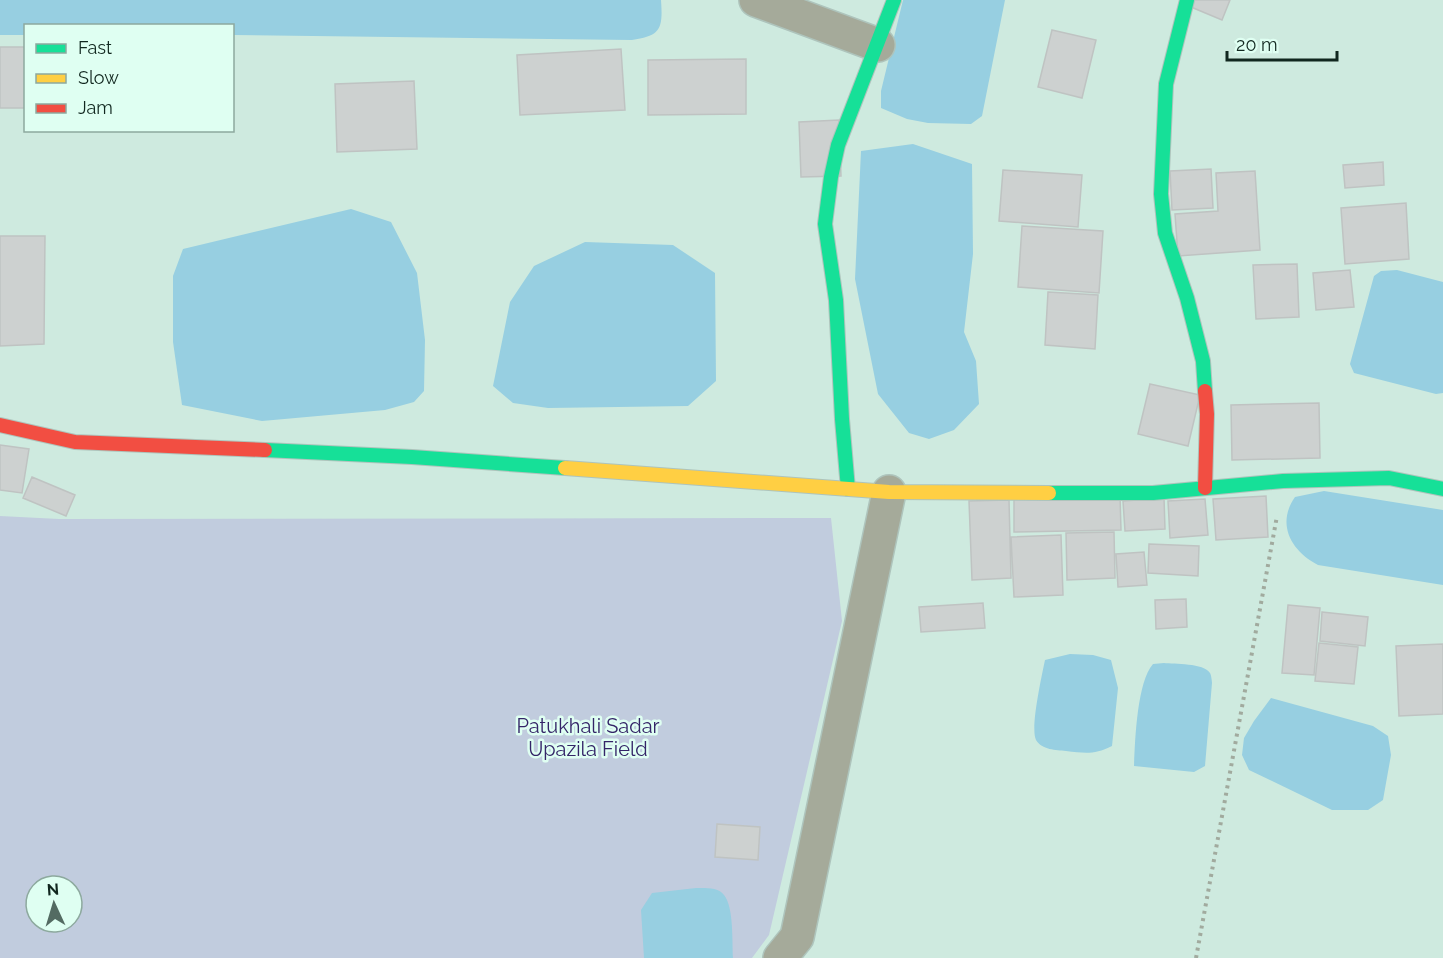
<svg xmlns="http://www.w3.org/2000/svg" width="1443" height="958" font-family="Raleway,sans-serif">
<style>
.green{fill:#c1ccde;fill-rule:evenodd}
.water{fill:#97cfe1}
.building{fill:#cdd1d0;stroke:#bfc3c2;stroke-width:1.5}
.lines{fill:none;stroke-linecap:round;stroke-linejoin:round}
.street-casing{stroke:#aec4bc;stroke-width:36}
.fast-casing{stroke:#aec4bc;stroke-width:16}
.slow-casing{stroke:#aec4bc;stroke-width:16}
.jam-casing{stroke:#aec4bc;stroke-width:16}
.path{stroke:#a1aa9e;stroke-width:4;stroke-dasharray:3 4.5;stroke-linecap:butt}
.street{stroke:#a5aa9a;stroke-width:33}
.fast{stroke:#16e098;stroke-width:14}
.slow{stroke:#ffcf43;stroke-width:14}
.jam{stroke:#f24e42;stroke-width:14}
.labels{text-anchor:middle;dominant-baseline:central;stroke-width:5;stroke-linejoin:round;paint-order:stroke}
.park-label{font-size:20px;fill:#342568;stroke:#dffff2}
</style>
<rect width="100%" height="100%" fill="#ceeadf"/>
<path class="green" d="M0 516 59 519 831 518 842 621 769 935 752 958H0ZM36 886H72V922H36Z"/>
<path class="water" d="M0 0H661C663 29 661 36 632 40L233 35 232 26H26L25 35H0Z
M903 0H1005L982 116 971 124 928 123 907 119 881 108V91Z
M913 144 972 164 973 254 964 332 976 361 979 404 954 430 929 439 909 433 878 394 855 279 861 151Z
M351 209 391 222 417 273 425 340 424 391 414 402 385 410 262 421 182 405 173 342V276L183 249Z
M585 242 673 245 715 273 716 381 688 406 548 408 513 403 493 386 510 302 534 266Z
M1397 270 1443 282V393L1436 394 1354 373 1350 364 1374 276 1381 271Z
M1324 491 1443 510V585L1318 565C1291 551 1276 524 1295 497Z
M1070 654 1093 655 1111 660 1118 688 1112 746C1094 755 1085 753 1066 751 1056 750 1042 750 1036 740 1030 728 1042 675 1045 660Z
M1164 663C1174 664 1204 663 1210 673 1211 674 1212 681 1212 683L1205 766 1194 772 1134 766C1135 741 1137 682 1153 664Z
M1271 698 1373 726 1388 736 1391 755 1383 800 1368 810H1332L1249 770 1242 755 1244 738 1254 721Z
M696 888C704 888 719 887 724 895 734 907 732 942 733 958H644L641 910 652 893Z"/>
<path class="building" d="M1194 0H1230L1222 20 1191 7Z
M1052 30 1096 40 1082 98 1038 87Z
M0 47H26V108H0Z
M621 49 625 110 520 115 517 55Z
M746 59V114L648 115V60Z
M414 81 417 149 337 152 335 84Z
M839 120 841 176 801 177 799 122Z
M1383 162 1384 185 1345 188 1343 165Z
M1211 169 1213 208 1172 210 1170 171Z
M1003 170 1082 175 1078 227 999 221Z
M1255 171 1260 250 1178 256 1175 214 1218 211 1216 173Z
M1406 203 1409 259 1345 264 1341 208Z
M1022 226 1103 231 1099 293 1018 287Z
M0 236H45L44 344 0 346Z
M1297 264 1299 317 1256 319 1253 265Z
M1350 270 1354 307 1316 310 1313 273Z
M1048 292 1098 295 1095 349 1045 345Z
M1150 384 1200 395 1188 446 1138 434Z
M1319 403 1320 458 1232 460 1231 405Z
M0 445 29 449 22 493 0 490Z
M32 477 75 495 66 516 23 498Z
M1120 496 1121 530 1014 532V498Z
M1266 496 1268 537 1216 540 1213 499Z
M1164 498 1165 529 1125 531 1123 501Z
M1205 499 1208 535 1170 538 1168 501Z
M1009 500 1011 578 972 580 969 501Z
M1114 532 1115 578 1067 580 1066 533Z
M1061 535 1063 595 1014 597 1011 537Z
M1149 544 1199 546 1198 576 1148 573Z
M1144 552 1147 585 1118 587 1116 554Z
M1186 599 1187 627 1156 629 1155 600Z
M983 603 985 628 921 632 919 607Z
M1288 605 1320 608 1314 675 1282 673Z
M1322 612 1368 617 1365 646 1320 641Z
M1319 643 1358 647 1354 684 1315 681Z
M1443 644V714L1399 716 1396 646Z
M717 824 760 827 758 860 715 857Z"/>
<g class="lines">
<g class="street-casing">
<path id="street" d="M756 0 878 45
M780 958 797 937 889 492"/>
</g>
<g class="fast-casing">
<path id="fast" d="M1187 0 1166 84 1161 194 1165 233 1187 298 1203 361 1205 391
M265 450 412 457 565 468
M848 489 842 419 836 300 825 224 831 177 838 145 894 0
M1049 493H1153L1283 481 1389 478 1443 489"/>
</g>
<g class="slow-casing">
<path id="slow" d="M565 468 889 492 1049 493"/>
</g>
<g class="jam-casing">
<path id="jam" d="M0 425 75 442 265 450
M1205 488 1207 414 1205 391"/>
</g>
<path class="path" d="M1196 958 1277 516"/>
<use href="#street" class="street"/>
<use href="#fast" class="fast"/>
<use href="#slow" class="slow"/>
<use href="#jam" class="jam"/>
</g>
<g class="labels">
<g class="park-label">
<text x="588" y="726">Patukhali Sadar<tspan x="588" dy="23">Upazila Field</tspan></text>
</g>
</g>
<rect x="24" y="24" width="210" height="108" fill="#dffff2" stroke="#8da99e" stroke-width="1.5"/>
<rect x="36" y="44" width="30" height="9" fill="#16e098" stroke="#8da99e" stroke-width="1.5"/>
<text x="78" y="54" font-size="18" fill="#11271f">Fast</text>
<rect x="36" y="74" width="30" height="9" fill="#ffcf43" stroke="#8da99e" stroke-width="1.5"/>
<text x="78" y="84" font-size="18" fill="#11271f">Slow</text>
<rect x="36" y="104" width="30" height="9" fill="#f24e42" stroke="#8da99e" stroke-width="1.5"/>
<text x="78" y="114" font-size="18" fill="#11271f">Jam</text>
<g transform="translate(54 904) rotate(356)"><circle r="28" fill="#dffff2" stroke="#8da99e" stroke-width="1.5"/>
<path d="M0-4.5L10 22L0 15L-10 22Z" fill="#536b62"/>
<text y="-9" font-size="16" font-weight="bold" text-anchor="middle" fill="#11271f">N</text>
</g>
<path d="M1227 51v9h110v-9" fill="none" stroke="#11271f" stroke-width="3"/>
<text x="1236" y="51" font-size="18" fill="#11271f" stroke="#dffff2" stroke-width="4.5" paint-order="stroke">20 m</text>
</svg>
